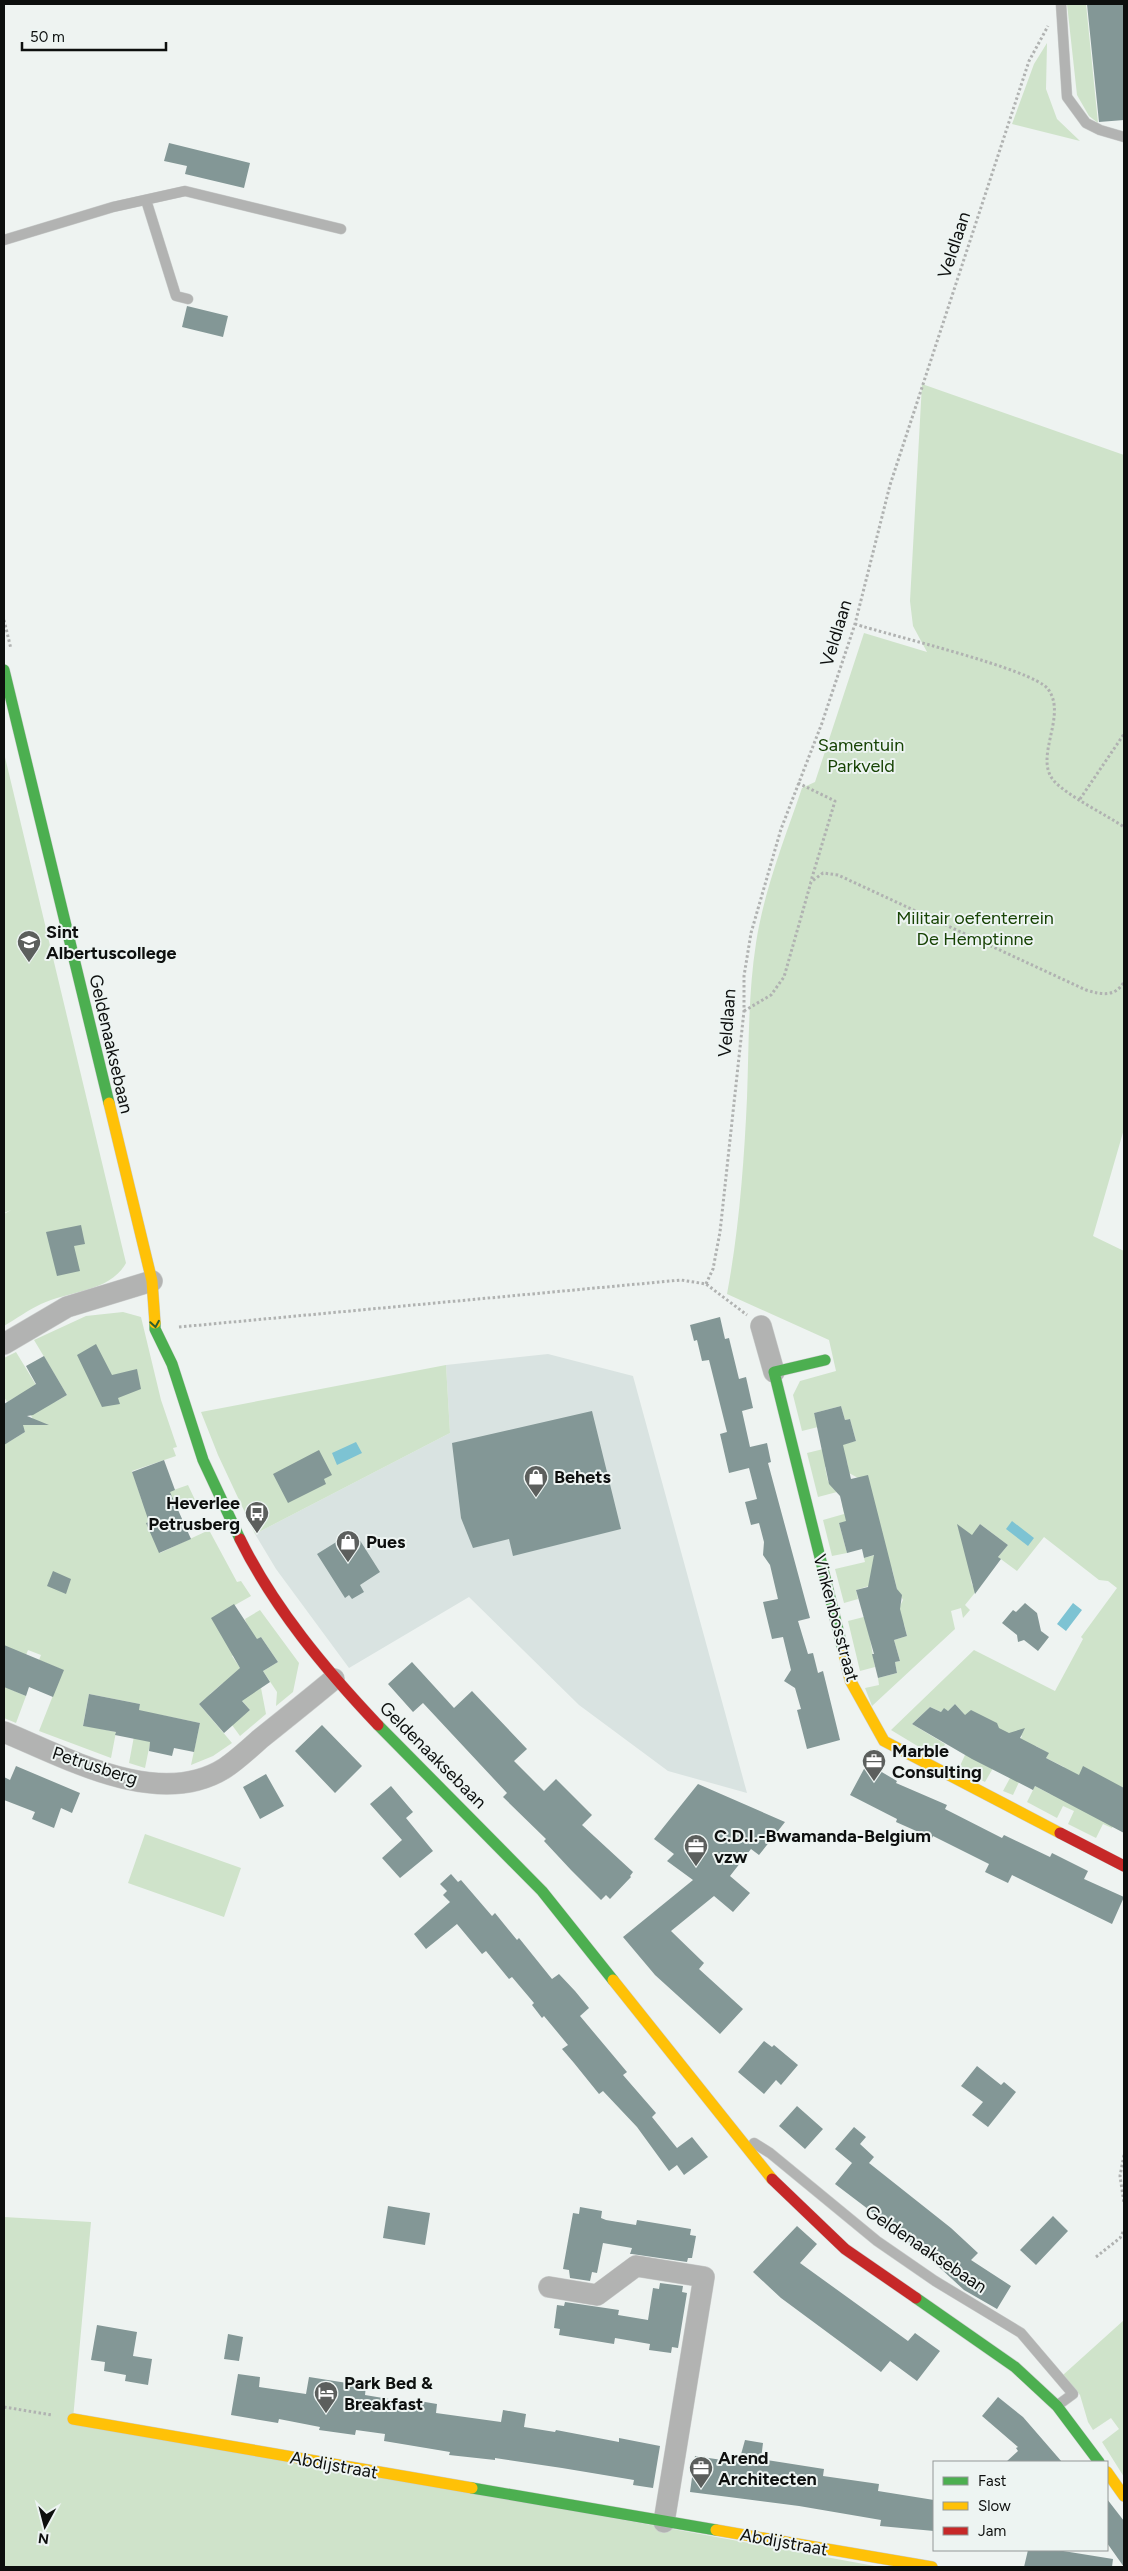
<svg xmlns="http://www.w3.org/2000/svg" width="1128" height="2571" font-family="Figtree,sans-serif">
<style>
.built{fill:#d9e3e1}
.green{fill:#cfe3ca}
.water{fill:#7dc3d3}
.building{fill:#839796}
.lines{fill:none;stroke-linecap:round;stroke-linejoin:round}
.lane-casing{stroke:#cbcecd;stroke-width:11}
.street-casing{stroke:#cbcecd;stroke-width:22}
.fast-casing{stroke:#cbcecd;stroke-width:12}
.slow-casing{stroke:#cbcecd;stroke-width:12}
.jam-casing{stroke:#cbcecd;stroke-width:12}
.path{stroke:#b0b2b1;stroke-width:3;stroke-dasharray:2.5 2.5;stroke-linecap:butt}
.lane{stroke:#b2b3b2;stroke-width:10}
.street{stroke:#b2b3b2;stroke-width:21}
.fast{stroke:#4caf50;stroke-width:11}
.slow{stroke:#ffc107;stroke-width:11}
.jam{stroke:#c62828;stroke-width:11}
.oneway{stroke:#2c5f2f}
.labels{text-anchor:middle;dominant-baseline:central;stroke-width:4;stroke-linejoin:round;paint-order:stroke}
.street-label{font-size:18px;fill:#0d0f0e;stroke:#edf4f2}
.park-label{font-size:18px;fill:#174304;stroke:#edf4f2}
.poi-label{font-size:18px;font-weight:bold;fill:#0d0f0e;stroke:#edf4f2;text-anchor:start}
</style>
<rect width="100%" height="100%" fill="#eef3f1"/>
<path class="built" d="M548 1354 633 1376 747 1793 668 1771 579 1705 469 1597 349 1668 276 1569 255 1534 450 1433 446 1365Z"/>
<path class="green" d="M1067 4H1086L1098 123 1089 116 1077 95Z
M1047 43 1046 89 1057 119 1080 141 1012 124 1034 64Z
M922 384 1124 455V1129L1093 1236 1124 1251V1803L1112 1828 1103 1824 1096 1838 1068 1824 1074 1811 1063 1806 1057 1818 1027 1802 1035 1786 1050 1794 1064 1767 1046 1758 1048 1753 1036 1746 1013 1795 1003 1791 1010 1778 1003 1774 1022 1736 1014 1732 985 1782 959 1768 965 1755 962 1718 964 1714 955 1704 948 1711 944 1709 941 1712 930 1707 912 1724 945 1744 939 1759 891 1730 974 1650 1055 1691 1083 1639 1081 1637 1117 1588 1108 1581 1099 1580 1044 1537 1017 1571 998 1557 1008 1545 980 1524C967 1541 968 1564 972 1585L978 1589 965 1605 970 1610 963 1618 961 1608 951 1611 955 1629 872 1706 865 1688 879 1685 878 1678 897 1673 895 1662 900 1661 894 1640 907 1636 904 1624 869 1633 875 1667 860 1671 848 1621 899 1608 903 1600 897 1589 892 1569 872 1575 869 1586 856 1590 858 1599 844 1603 835 1569 865 1562 864 1558 886 1552 839 1523 847 1553 832 1556 823 1520 844 1514 842 1504 858 1478 849 1473 847 1462 825 1467 828 1481 837 1492 818 1497 807 1453 856 1441 850 1419 845 1420 841 1406 814 1413 818 1427 802 1431 793 1395 800 1381 836 1371 829 1340 727 1294C739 1230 744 1163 747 1098 749 1046 748 995 756 943 764 890 785 838 802 788L815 782 864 633 927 652 913 626 910 601Z
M4 753 126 1263C110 1292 69 1291 41 1304 28 1310 16 1319 4 1326V1214L11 1210 4 1213Z
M123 1312 141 1317 161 1400 177 1447 173 1448 176 1456 132 1471 142 1501 188 1485 196 1502 147 1523 160 1553 209 1530 237 1582 241 1581 251 1596 212 1618 247 1625 245 1619 260 1610 299 1663 293 1692 276 1706 277 1692 263 1671 278 1662 261 1637 232 1656 256 1691 261 1688 266 1714 240 1736 232 1725 250 1710 232 1689 223 1683 210 1694 217 1702 206 1698 199 1704 232 1743 213 1756 191 1765 200 1723 156 1714 145 1768 129 1763 140 1704 89 1694 83 1725 116 1732 111 1758 39 1731 63 1670 39 1660 41 1655 28 1650 12 1690 26 1696 16 1723 4 1718V1437L7 1443 25 1432 22 1426 33 1419 19 1395 7 1402 4 1397V1358L16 1352 44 1398 55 1402 67 1395 34 1340 86 1316Z
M446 1365 450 1433 255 1534 218 1455 201 1412Z
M145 1834 241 1868 224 1917 128 1883Z
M4 2217 91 2222 73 2419 880 2567H4Z
M1124 2320V2477L1102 2442 1119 2429 1111 2418 1093 2430 1088 2422 1080 2395 1063 2375Z"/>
<path class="water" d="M356 1442 362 1453 337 1465 332 1453Z
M1012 1521 1034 1538 1028 1546 1006 1529Z
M1073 1603 1082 1610 1066 1631 1057 1624Z"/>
<path class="building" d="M1087 4H1124V120L1099 122Z
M169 143 250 163 244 188 185 174 187 166 164 161Z
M187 306 228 316 223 337 182 327Z
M81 1225 85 1244 74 1246 80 1271 57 1276 46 1232Z
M720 1317 725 1339 729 1338 739 1379 746 1377 753 1408 742 1411 750 1447 767 1443 771 1462 768 1463 810 1618 798 1621 808 1654 813 1653 818 1673 823 1671 840 1740 807 1749 797 1710 801 1709 795 1688 784 1681 791 1670 783 1637 772 1639 763 1602 778 1599 770 1565 763 1555 764 1542 759 1523 751 1525 745 1502 757 1499 749 1468 729 1473 720 1434 727 1432 709 1360 702 1361 697 1340 694 1341 690 1325Z
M96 1344 112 1375 137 1369 141 1389 118 1398 120 1404 102 1407 77 1355Z
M44 1356 67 1395 33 1415 27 1416 49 1425H23L25 1432 4 1445V1404L36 1384 26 1366Z
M841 1406 845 1420 850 1419 856 1441 843 1445 851 1479 868 1475 897 1589 902 1595 900 1609 907 1636 894 1640 900 1661 895 1662 897 1673 878 1678 872 1654H874L856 1590 868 1587 874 1555 864 1558 862 1549 847 1553 839 1523 846 1521 840 1496 829 1484 814 1413Z
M592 1411 621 1529 513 1556 509 1539 473 1548 461 1518 452 1443Z
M319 1450 332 1475 324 1479 326 1484 288 1503 273 1474Z
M164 1460 175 1490 170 1492 191 1539 159 1553 146 1523 149 1522 132 1472Z
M957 1524 972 1535 980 1524 1008 1545 998 1557 1001 1559 975 1594Z
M354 1531 380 1572 360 1585 364 1592 352 1599 349 1595 345 1598 317 1554Z
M53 1571 71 1579 66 1594 47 1586Z
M1025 1603 1037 1613 1041 1631 1049 1637 1038 1651 1024 1640 1018 1642 1017 1635 1002 1623 1013 1610 1016 1612Z
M234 1604 257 1639 261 1637 278 1662 263 1671 270 1682 242 1701 250 1710 224 1733 199 1704 240 1668 211 1618Z
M4 1645 64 1670 53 1697 29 1687 26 1696 4 1687Z
M412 1662 454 1708 472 1691 527 1749 514 1761 544 1791 556 1779 592 1815 582 1825 633 1872 630 1876 631 1877 610 1899 606 1895 601 1900 571 1870 544 1841 546 1839 503 1797 507 1793 423 1703 413 1712 388 1684Z
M89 1694 140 1704 139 1710 200 1723 194 1752 174 1748 172 1756 149 1751 150 1742 115 1735 116 1732 83 1726Z
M955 1704 965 1715 971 1710 997 1723 999 1728 1009 1733 1025 1728 1020 1738 1049 1753 1046 1758 1079 1775 1083 1766 1124 1788V1833L1035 1786 1033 1790 972 1759 912 1724 930 1707 941 1712 944 1708 948 1711Z
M322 1725 362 1766 335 1793 295 1751Z
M16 1766 80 1793 72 1813 61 1808 54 1828 32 1819 35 1812 4 1800V1777L10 1780Z
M865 1767 878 1774 880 1771 897 1781 896 1783 947 1805 945 1809 1002 1838 1004 1835 1050 1857 1052 1853 1088 1871 1084 1879 1124 1897 1112 1924 1012 1875 1008 1883 985 1872 989 1864 933 1836 932 1838 896 1822 897 1819 850 1795Z
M266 1774 284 1806 260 1819 243 1787Z
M698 1784 785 1822 759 1855 751 1849 730 1876 750 1893 733 1912 714 1896 671 1931 704 1963 699 1969 743 2009 720 2034 655 1975 623 1937 693 1880 667 1861 674 1854 654 1839Z
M391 1786 413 1812 406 1818 433 1851 400 1878 382 1858 402 1840 370 1804Z
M451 1874 458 1882 461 1880 492 1916 495 1913 517 1940 519 1938 552 1979 559 1974 575 1991 589 2008 580 2016 627 2072 623 2075 656 2113 652 2117 677 2148 692 2137 708 2157 684 2175 677 2165 669 2171 637 2127 603 2091 599 2094 574 2063 562 2049 568 2045 544 2016 542 2018 532 2005 534 2003 512 1977 509 1979 486 1951 482 1954 457 1924 426 1949 414 1934 450 1902 443 1895 447 1891 440 1884Z
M764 2041 772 2047 774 2045 798 2065 781 2085 776 2080 764 2094 738 2072Z
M977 2066 1001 2085 1004 2082 1016 2092 988 2127 972 2115 983 2102 961 2086Z
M797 2106 823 2129 805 2149 779 2126Z
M854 2127 866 2137 860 2144 874 2157 869 2163 951 2228 978 2253 971 2260 1011 2286 997 2309 964 2290 926 2255 924 2257 897 2231 835 2184 852 2163 835 2149Z
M388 2206 430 2213 425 2245 383 2238Z
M580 2207 602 2211 601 2218 606 2220 636 2225 637 2220 691 2229 690 2235 696 2236 692 2258H688L687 2262 632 2254H630L632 2248 603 2243 597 2273 592 2272 590 2281 570 2278 569 2270 563 2269 573 2213 579 2214Z
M1053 2216 1068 2231 1036 2265 1020 2250Z
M797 2226 817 2244 800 2263 908 2341 915 2333 940 2351 917 2381 890 2361 881 2372 781 2298 753 2272Z
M660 2283 683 2286 682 2292 687 2293 678 2348 672 2347 671 2353 649 2350 650 2344 615 2338 614 2344 559 2335 560 2329 554 2328 557 2305 564 2306 565 2302 619 2310 618 2315 648 2320 653 2288 659 2289Z
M97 2325 137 2332 133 2356 152 2359 148 2385 125 2381 126 2375 104 2371 105 2362 91 2360Z
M228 2334 243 2337 239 2361 224 2359Z
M238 2374 260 2377 259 2387 306 2394 309 2377 366 2386 365 2395 413 2403V2400L437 2404 436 2413 501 2422 503 2410 526 2414 524 2427 555 2432 556 2430 619 2442V2438L660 2446 653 2488 633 2485 634 2480 562 2468 495 2458V2460L449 2455 450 2452 384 2441 385 2434 356 2430 355 2435 319 2430 320 2427 279 2419 278 2423 231 2415Z
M998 2397 1023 2417 1062 2462H1006L1018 2451 1016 2448 1018 2447 982 2416Z
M745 2440 763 2443 761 2459 824 2469 823 2476 879 2484 878 2491 934 2500V2531L880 2526 881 2520 799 2506 690 2492 695 2456 729 2461 730 2456 740 2458Z
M1107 2499 1124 2521V2567L1107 2543Z
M1028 2550H1057L1113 2559 1112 2567H1024Z"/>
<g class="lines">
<g class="lane-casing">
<path id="lane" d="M1061 4 1067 97 1086 123 1100 130 1124 137
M146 200 176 296 188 299
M4 240 113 207 185 191 341 229
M754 2143 770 2153 877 2241 935 2281 1021 2333 1073 2394 1058 2405"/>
</g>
<g class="street-casing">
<path id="street" d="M761 1326 774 1372
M4 1344 67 1307 152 1281
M4 1732C67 1758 159 1810 225 1768 237 1760 249 1749 260 1739 285 1719 310 1699 334 1679
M549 2287 597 2295 636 2266 704 2277 664 2522"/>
</g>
<g class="fast-casing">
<path id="fast" d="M4 670 109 1103
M155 1323V1329L172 1364 203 1460 240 1539
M825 1360 774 1372 844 1654
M378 1725 542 1891 613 1980
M916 2298 1015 2367 1057 2406 1099 2462
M472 2488 716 2530"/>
</g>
<g class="slow-casing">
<path id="slow" d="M109 1103 152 1281 155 1323
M844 1654 850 1680 884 1741 1060 1833
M613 1980 772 2179
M73 2419 472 2488
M1107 2472 1124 2496
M716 2530 932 2567"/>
</g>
<g class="jam-casing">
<path id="jam" d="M240 1539C274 1608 325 1669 378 1725
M1060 1833 1124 1866
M772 2179 845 2249 916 2298"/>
</g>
<path class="path" d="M4 620 11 649
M855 624C888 635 1033 669 1048 689 1068 716 1033 757 1054 781 1069 797 1105 814 1124 827
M798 783 835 801 811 881
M1080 799 1124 734
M744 1011 771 995 784 977 811 882 823 873 838 875 1086 990C1102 995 1115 997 1124 982
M706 1284 713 1269 720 1232 744 1011V976L751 933 781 829 822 723 855 624 890 485 1029 61 1048 26
M179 1327 681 1280 706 1284 747 1315
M1124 2155 1120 2176 1124 2203
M1096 2257 1120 2238 1124 2230
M4 2407 52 2415"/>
<use href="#lane" class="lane"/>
<use href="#street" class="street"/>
<use href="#fast" class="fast"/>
<use href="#slow" class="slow"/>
<use href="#jam" class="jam"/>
</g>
<defs><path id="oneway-chevron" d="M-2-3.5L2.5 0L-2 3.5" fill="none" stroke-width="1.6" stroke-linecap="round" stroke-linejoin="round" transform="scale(1.25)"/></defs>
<use class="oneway" href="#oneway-chevron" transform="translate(155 1324) rotate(81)"/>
<defs>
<g id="school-pin" transform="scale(1.25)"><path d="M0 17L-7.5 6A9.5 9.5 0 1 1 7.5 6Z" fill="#5c5f5d" stroke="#edf4f2"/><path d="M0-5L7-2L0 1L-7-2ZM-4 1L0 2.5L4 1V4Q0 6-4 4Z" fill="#fff"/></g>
<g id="shop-pin" transform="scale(1.25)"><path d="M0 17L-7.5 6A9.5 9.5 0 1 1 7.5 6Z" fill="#5c5f5d" stroke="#edf4f2"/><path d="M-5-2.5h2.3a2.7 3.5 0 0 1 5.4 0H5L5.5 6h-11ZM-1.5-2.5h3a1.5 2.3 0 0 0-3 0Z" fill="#fff"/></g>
<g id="bus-pin" transform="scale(1.25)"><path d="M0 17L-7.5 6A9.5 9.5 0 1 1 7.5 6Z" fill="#5c5f5d" stroke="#edf4f2"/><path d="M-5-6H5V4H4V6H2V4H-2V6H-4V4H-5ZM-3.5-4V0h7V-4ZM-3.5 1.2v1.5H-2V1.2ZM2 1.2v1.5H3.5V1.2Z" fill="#fff"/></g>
<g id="office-pin" transform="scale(1.25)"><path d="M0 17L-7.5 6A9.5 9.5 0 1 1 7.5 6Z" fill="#5c5f5d" stroke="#edf4f2"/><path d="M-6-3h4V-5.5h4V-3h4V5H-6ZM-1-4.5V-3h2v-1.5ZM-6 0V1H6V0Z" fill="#fff"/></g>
<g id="hotel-pin" transform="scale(1.25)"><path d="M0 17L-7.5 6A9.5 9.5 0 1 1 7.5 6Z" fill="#5c5f5d" stroke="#edf4f2"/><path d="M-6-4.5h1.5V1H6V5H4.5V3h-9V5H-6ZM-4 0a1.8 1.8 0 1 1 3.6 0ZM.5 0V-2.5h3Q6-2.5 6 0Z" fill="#fff"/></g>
</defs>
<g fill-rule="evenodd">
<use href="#school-pin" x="29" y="942"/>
<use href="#shop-pin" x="536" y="1477"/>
<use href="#bus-pin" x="257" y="1513"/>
<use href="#shop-pin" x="348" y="1542"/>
<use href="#office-pin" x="874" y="1761"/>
<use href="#office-pin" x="696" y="1846"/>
<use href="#hotel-pin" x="326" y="2393"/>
<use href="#office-pin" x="701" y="2468"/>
</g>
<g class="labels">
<g class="street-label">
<text transform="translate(954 245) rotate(-72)">Veldlaan</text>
<text transform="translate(836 633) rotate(-73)">Veldlaan</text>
<text transform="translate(727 1023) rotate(-86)">Veldlaan</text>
<text transform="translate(111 1044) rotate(77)">Geldenaaksebaan</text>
<text transform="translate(836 1618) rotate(75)">Vinkenbosstraat</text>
<text transform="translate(433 1755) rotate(45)">Geldenaaksebaan</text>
<text transform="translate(95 1766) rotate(18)">Petrusberg</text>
<text transform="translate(926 2249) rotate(34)">Geldenaaksebaan</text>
<text transform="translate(334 2465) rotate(10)">Abdijstraat</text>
<text transform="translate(784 2542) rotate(10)">Abdijstraat</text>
</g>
<g class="park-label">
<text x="861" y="745">Samentuin<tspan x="861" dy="21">Parkveld</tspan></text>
<text x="975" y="918">Militair oefenterrein<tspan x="975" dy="21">De Hemptinne</tspan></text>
</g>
<g class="poi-label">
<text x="46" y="932">Sint<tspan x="46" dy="21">Albertuscollege</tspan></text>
<text x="554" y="1477">Behets</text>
<text x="240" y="1503" text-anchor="end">Heverlee<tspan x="240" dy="21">Petrusberg</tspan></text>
<text x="366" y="1542">Pues</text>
<text x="892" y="1751">Marble<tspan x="892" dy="21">Consulting</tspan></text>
<text x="714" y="1836">C.D.I.-Bwamanda-Belgium<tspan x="714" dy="21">vzw</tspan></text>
<text x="344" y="2383">Park Bed &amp;<tspan x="344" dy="21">Breakfast</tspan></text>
<text x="718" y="2458">Arend<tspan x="718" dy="21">Architecten</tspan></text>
</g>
</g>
<rect width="1128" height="2571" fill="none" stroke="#0d0f0e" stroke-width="10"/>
<rect x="933" y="2461" width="175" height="90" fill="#edf4f2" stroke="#939897"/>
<rect x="943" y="2477" width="25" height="8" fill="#4caf50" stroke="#939897"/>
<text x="978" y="2486" font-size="15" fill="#0d0f0e">Fast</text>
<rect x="943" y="2502" width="25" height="8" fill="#ffc107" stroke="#939897"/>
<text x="978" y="2511" font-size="15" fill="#0d0f0e">Slow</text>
<rect x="943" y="2527" width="25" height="8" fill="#c62828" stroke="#939897"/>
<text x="978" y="2536" font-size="15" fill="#0d0f0e">Jam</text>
<g transform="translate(45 2526) rotate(187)" stroke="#edf4f2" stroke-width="4" paint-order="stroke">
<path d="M0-4L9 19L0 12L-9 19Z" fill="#0d0f0e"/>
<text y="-8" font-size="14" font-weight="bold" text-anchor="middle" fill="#0d0f0e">N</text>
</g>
<path d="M22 42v8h144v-8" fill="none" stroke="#0d0f0e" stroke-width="2.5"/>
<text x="30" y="42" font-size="15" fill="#0d0f0e" stroke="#edf4f2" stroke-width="4" paint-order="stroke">50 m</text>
</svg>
